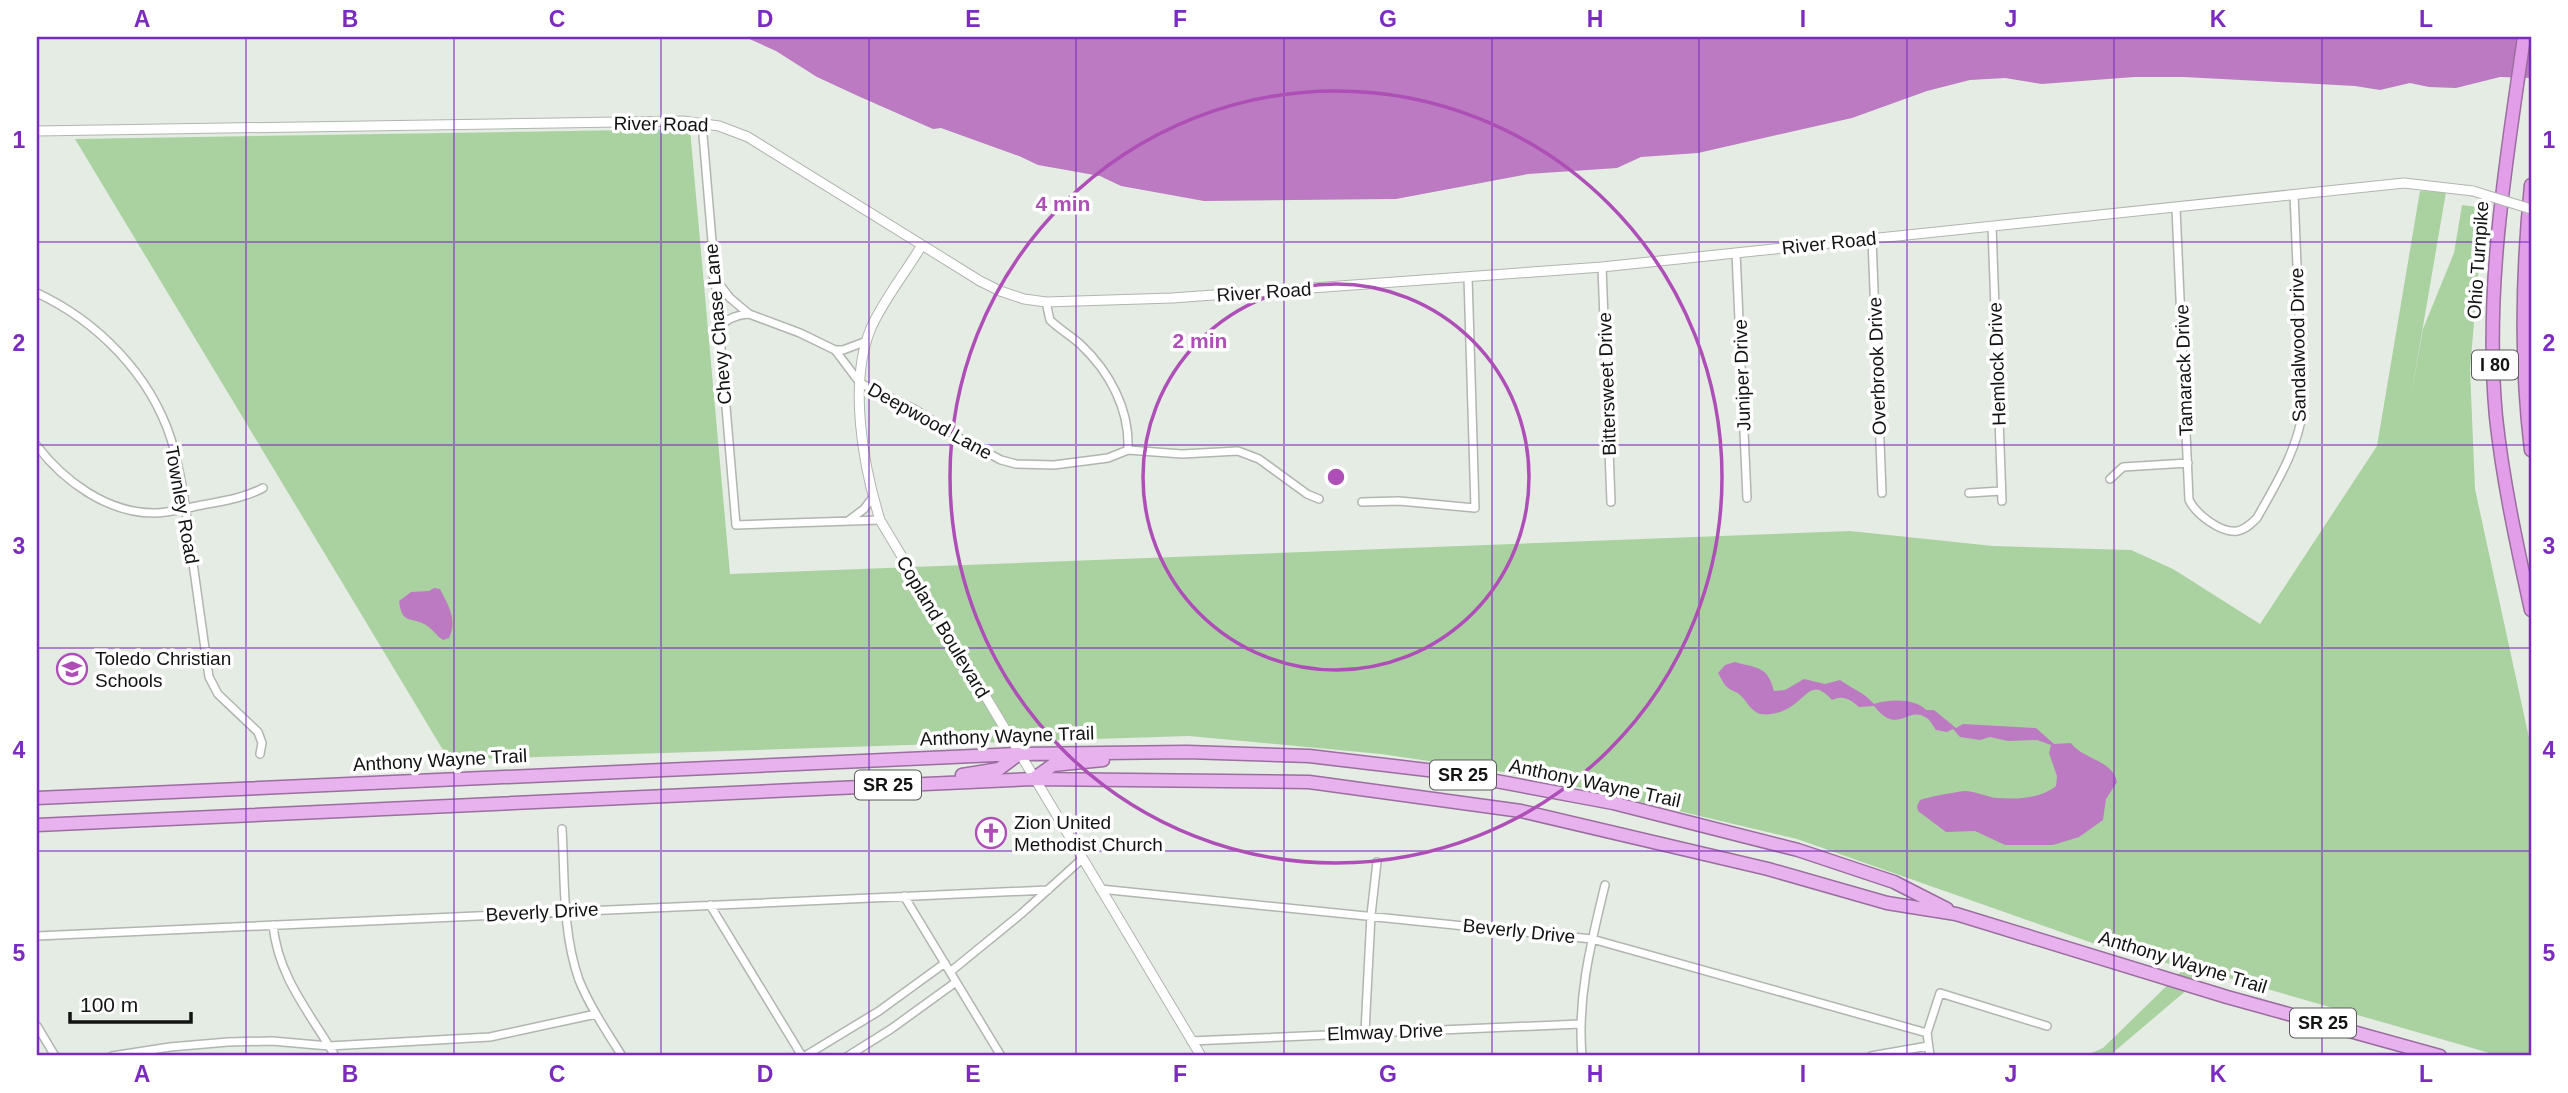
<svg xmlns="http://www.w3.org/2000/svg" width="2568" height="1093" font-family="Arial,sans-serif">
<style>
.green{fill:#aad2a0}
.water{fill:#bb7ac1}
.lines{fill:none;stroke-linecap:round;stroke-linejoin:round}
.minor-casing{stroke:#b0b6af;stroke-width:10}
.tertiary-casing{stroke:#b0b6af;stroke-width:11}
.trunk-casing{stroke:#9a6e9e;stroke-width:15}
.motorway-casing{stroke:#9a6e9e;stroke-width:15}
.minor{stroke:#fff;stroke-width:7}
.tertiary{stroke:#fff;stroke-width:9}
.trunk{stroke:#e8b2ee;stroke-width:12}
.motorway{stroke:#e39eea;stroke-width:12}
.tertiary-bridge-casing{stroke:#b0b6af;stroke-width:11;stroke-linecap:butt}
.tertiary-bridge{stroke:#fff;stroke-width:9}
.grid{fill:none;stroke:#7b2cbf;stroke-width:2;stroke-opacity:0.55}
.ring{fill:none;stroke:#ae4eb7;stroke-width:3.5}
.labels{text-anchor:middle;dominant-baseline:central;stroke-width:7;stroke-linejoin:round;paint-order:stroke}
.shield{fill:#fff;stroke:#595a59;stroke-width:2}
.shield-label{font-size:18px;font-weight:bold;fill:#121412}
.street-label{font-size:19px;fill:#121412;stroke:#fff}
.poi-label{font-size:19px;fill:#121412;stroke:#fff;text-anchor:start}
.centre{fill:#ae4eb7;stroke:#fff;stroke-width:3.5}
.ring-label{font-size:21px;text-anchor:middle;font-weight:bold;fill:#ae4eb7;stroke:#fff;stroke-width:7;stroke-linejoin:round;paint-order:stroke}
.neatline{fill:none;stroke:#7b2cbf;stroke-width:2.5}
.grid-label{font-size:23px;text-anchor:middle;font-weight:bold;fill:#7b2cbf}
</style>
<rect width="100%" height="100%" fill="#e5ece4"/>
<path class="green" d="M690 129 730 574 1850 531 1993 546 2131 550 2173 569 2260 624 2377 446 2420 191 2446 192 2410 402 2423 329 2454 253 2462 205 2484 208 2470 369 2475 489 2531 747V1056H2500L2208 972 2109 1056H2085L2103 1048 2185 968 2098 945 1797 839 1531 776 1381 754 1189 736 449 760 75 139Z"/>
<path class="water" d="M745 37H2531V78L2500 77 2456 88 2429 87 2410 83 2380 90 2355 86 2184 77H2134L2042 84 2005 78 1970 80 1927 91 1852 118 1698 153 1641 157 1617 168 1528 174 1396 199 1204 201 1121 186 1100 176 1038 165 1019 156 941 128 933 129 858 96 817 77 776 51Z
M434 588 440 589C448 605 458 620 449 638L443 640C436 636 433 629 426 625 410 616 402 625 399 601L411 592 429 591Z
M1735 662C1758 669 1767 665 1774 691L1785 690 1804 679 1825 684 1840 680C1852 689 1864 692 1874 704 1889 699 1915 698 1926 710H1934L1956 728 1963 724 2036 728 2054 744 2071 743C2082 759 2113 760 2117 782L2106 799 2103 820 2079 837 2053 845H2005L1975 831 1946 832 1918 811 1917 806 1920 800C1928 797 1956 792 1964 791 1976 791 1986 797 1997 798 2017 799 2040 799 2056 786L2057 776 2049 753 2051 745 2037 740 2008 741 1990 737 1980 740 1960 737 1953 729 1947 732 1936 730C1933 726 1930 719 1925 717 1907 706 1898 736 1874 706L1859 707C1850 699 1843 695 1832 700 1813 679 1809 694 1792 706 1784 712 1765 718 1756 712 1748 707 1747 701 1741 696 1737 691 1731 691 1727 687 1723 684 1721 677 1718 673L1725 665Z"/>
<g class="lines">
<g class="minor-casing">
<path id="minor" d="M702 123 736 525 880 520
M2176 208 2189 500C2196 514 2220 533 2237 531 2245 530 2252 523 2257 518 2276 484 2298 449 2303 409L2294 194
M1992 226 2002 501
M1872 239 1882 493
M1736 253 1747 498
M1602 267 1611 502
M713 276 730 298 749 314 800 333 835 350 860 383 914 409 961 439 1001 460 1016 464 1054 465 1108 458 1128 450 1182 454 1238 451 1259 459 1307 494 1319 499
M37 293C97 321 150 374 171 439 182 475 186 512 191 549 197 592 203 634 209 677L218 694 258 732 262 743 260 754
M1046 302 1050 320C1059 329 1070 335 1080 344 1109 371 1130 409 1128 450
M718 331C724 319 736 315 749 314
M835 350H843L867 341
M37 446C64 481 107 513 154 513 169 513 186 508 202 505 223 501 244 498 263 488
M2110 479 2123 467 2188 463
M1969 493 2001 491
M1362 502 1399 501 1475 508 1468 277
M848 521 864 509 873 497
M562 829C565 879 562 932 579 980 590 1007 607 1032 622 1056
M1100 889 1592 939 1927 1033
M904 896 1001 1056
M710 905 802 1056
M273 925C278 977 310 1013 335 1056
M37 936 1048 890
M950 972 1021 914 1082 859
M37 1026 55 1056
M1365 1032 1371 915 1377 862
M1191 1041 1580 1024
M112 1056 170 1047 228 1042 272 1041 329 1046 490 1037 596 1014
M805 1056 879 1011 945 963
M848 1056 891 1029 956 982
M1582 1056C1577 997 1591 943 1605 885
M1871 1056 1928 1046
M1930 1056 1927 1033 1940 993 2047 1026"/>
</g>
<g class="tertiary-casing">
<path id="tertiary" d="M37 131 683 121 719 126 748 137 980 281 1000 291 1024 299 1046 302 1172 298 1602 267 2404 183 2473 191
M922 245C906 272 884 299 871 328 848 383 863 465 880 520L1201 1056"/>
</g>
<g class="trunk-casing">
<path id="trunk" d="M962 775 999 769 1019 754
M1033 779 1053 765 1103 760
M37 798 1019 754 1187 752 1309 756 1453 773 1613 803 1798 850 1894 882 1947 909
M37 825 1033 779 1309 782 1521 811 1768 869 1887 903 1956 914 2227 997 2440 1056"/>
</g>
<g class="motorway-casing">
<path id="motorway" d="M2524 37C2506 163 2484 289 2496 417 2503 482 2517 546 2531 610
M2531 185C2522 274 2520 361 2531 450"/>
</g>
<use href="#minor" class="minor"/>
<use href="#tertiary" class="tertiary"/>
<use href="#trunk" class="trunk"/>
<use href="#motorway" class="motorway"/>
<g class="tertiary-bridge-casing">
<path id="tertiary-bridge" d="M2473 191 2531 209"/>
</g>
<use href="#tertiary-bridge" class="tertiary-bridge"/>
</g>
<path class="grid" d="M246 37V1056M454 37V1056M661 37V1056M869 37V1056M1076 37V1056M1284 37V1056M1492 37V1056M1699 37V1056M1907 37V1056M2114 37V1056M2322 37V1056M37 242H2531M37 445H2531M37 648H2531M37 851H2531"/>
<g class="ring">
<circle cx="1336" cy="477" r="193"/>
<circle cx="1336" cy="477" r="386"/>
</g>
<defs>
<g id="school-ring" transform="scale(1.575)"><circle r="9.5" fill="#fff" stroke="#ae4eb7" stroke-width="1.5"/><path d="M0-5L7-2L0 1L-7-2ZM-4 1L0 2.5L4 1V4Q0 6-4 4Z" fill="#ae4eb7"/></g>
<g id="church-ring" transform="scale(1.575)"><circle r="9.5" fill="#fff" stroke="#ae4eb7" stroke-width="1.5"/><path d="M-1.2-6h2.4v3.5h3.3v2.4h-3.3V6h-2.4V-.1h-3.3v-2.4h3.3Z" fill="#ae4eb7"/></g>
</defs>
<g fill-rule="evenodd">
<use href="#school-ring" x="72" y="669"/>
<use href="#church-ring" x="991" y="833"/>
</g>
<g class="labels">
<g class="shield">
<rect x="2472" y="350.5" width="46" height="29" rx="5"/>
<rect x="1430" y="760.5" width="66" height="29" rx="5"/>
<rect x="855" y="770.5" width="66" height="29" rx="5"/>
<rect x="2290" y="1008.5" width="66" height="29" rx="5"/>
</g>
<g class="shield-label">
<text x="2495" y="365">I 80</text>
<text x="1463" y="775">SR 25</text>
<text x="888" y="785">SR 25</text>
<text x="2323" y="1023">SR 25</text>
</g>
<g class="street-label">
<text transform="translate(661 124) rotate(1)">River Road</text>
<text transform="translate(1829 243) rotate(-6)">River Road</text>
<text transform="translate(2478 260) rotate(-86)">Ohio Turnpike</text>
<text transform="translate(1264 292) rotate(-4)">River Road</text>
<text transform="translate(718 324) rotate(-95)">Chevy Chase Lane</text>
<text transform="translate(2298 345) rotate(-91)">Sandalwood Drive</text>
<text transform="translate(1997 364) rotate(-92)">Hemlock Drive</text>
<text transform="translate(1877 366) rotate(-92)">Overbrook Drive</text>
<text transform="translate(2184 370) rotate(-92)">Tamarack Drive</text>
<text transform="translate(1742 375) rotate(-92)">Juniper Drive</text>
<text transform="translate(1607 384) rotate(-92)">Bittersweet Drive</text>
<text transform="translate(930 421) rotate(29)">Deepwood Lane</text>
<text transform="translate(182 505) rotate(80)">Townley Road</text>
<text transform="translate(943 627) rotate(59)">Copland Boulevard</text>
<text transform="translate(1007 736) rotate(-2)">Anthony Wayne Trail</text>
<text transform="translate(440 760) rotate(-3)">Anthony Wayne Trail</text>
<text transform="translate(1595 783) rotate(12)">Anthony Wayne Trail</text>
<text transform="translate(542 912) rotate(-3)">Beverly Drive</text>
<text transform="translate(1519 931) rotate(6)">Beverly Drive</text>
<text transform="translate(2183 962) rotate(17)">Anthony Wayne Trail</text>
<text transform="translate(1385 1032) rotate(-2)">Elmway Drive</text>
</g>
<g class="poi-label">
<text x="95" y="658">Toledo Christian<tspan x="95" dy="22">Schools</tspan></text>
<text x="1014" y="822">Zion United<tspan x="1014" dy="22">Methodist Church</tspan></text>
</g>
</g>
<circle cx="1336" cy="477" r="10" class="centre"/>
<g class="ring-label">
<text x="1063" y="211">4 min</text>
<text x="1200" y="348">2 min</text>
</g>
<rect width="2568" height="1093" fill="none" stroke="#ffffff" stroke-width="77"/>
<path d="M70 1012v10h121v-10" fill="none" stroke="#121412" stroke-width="3.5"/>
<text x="80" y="1012" font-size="21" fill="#121412" stroke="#ffffff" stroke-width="5" paint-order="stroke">100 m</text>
<rect x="38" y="38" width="2492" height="1016" class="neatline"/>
<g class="grid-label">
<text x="142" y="27">A</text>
<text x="350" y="27">B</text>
<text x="557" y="27">C</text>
<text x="765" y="27">D</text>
<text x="973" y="27">E</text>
<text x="1180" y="27">F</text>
<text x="1388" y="27">G</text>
<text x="1595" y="27">H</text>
<text x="1803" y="27">I</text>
<text x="2011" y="27">J</text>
<text x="2218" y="27">K</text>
<text x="2426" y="27">L</text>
<text x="19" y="148">1</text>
<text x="2549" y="148">1</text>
<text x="19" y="351">2</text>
<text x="2549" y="351">2</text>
<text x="19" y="554">3</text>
<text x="2549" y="554">3</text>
<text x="19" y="758">4</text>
<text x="2549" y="758">4</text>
<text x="19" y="961">5</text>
<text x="2549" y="961">5</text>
<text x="142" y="1082">A</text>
<text x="350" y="1082">B</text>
<text x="557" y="1082">C</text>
<text x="765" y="1082">D</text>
<text x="973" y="1082">E</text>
<text x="1180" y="1082">F</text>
<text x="1388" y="1082">G</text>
<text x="1595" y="1082">H</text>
<text x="1803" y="1082">I</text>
<text x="2011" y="1082">J</text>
<text x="2218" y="1082">K</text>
<text x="2426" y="1082">L</text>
</g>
</svg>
